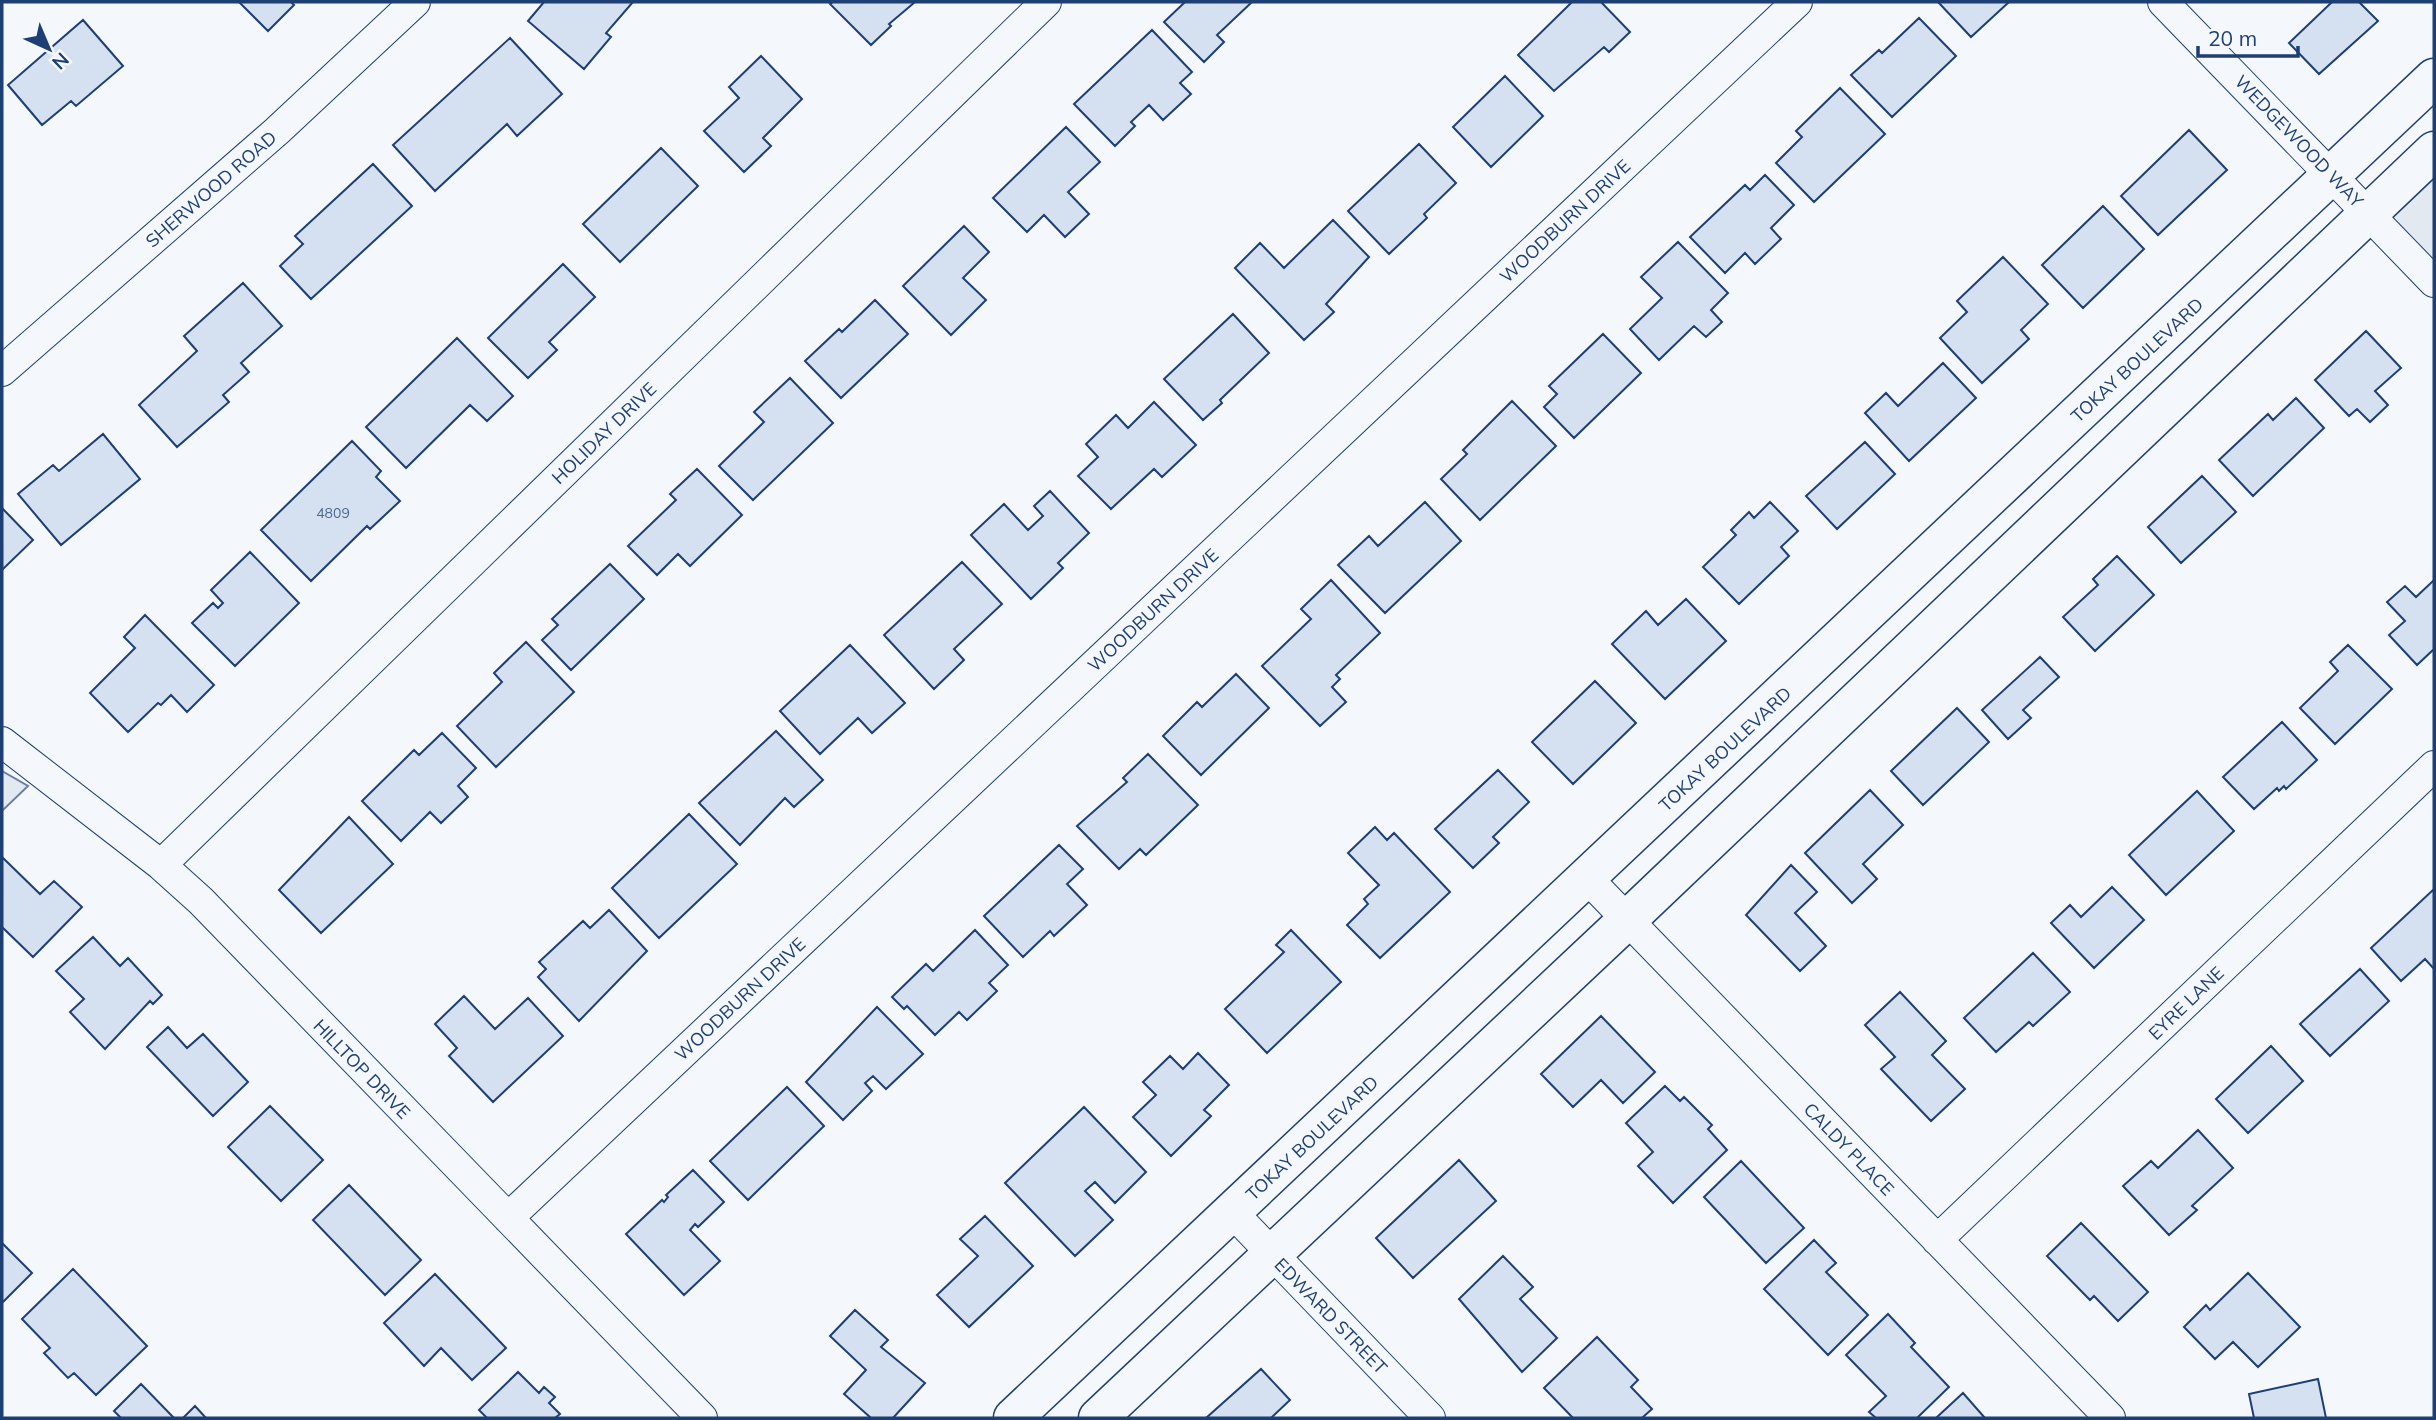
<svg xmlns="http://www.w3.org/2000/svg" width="2436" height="1420" font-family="Mulish,sans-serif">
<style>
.green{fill:#e3e9f0;stroke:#687fa3;stroke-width:2}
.building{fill:#d5e0f0;stroke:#1d3f73;stroke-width:2}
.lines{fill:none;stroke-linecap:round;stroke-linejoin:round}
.street-casing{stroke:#1d3f73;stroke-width:32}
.secondary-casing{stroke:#1d3f73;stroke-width:41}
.street{stroke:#f4f7fb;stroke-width:30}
.secondary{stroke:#f4f7fb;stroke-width:38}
.labels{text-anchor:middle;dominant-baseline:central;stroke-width:5;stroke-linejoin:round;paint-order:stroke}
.number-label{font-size:14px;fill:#4b6792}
.street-label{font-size:18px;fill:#1d3f73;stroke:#f4f7fb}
</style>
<rect width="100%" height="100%" fill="#f4f7fb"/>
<path class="green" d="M2434 151V282L2370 214Z
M2 771 28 786 2 811Z"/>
<path class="building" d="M239 2H291L294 5 268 31Z
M544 2H633L606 33 611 37 584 69 528 21Z
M833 2H915L889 24 891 26 871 45 830 4Z
M1185 2H1252L1217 35 1224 42 1204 62 1164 22Z
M1572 2H1601L1630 32 1609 52 1604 47 1554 91 1518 55Z
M1938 2H2009L1971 37Z
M2332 2H2359L2378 21 2319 74 2289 43Z
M1919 18 1956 56 1892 117 1851 75 1879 50 1882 53Z
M83 20 123 66 76 106 71 101 42 125 8 85Z
M1152 30 1192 72 1180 83 1191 94 1163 120 1149 105 1131 122 1135 126 1115 146 1074 104Z
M510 38 562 94 517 136 507 124 435 191 393 145Z
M761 56 802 99 763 138 771 146 744 172 704 131 739 98 729 87Z
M1505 76 1543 116 1491 167 1453 127Z
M1840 88 1885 134 1814 202 1776 163 1802 137 1796 131Z
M1066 127 1100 162 1068 192 1089 214 1065 237 1044 215 1027 232 993 198Z
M2189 130 2227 170 2158 235 2121 196Z
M1419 144 1456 183 1424 214 1427 218 1389 254 1348 211Z
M661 148 698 186 620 262 583 224Z
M373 164 412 206 311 299 280 266 303 244 295 236Z
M1765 175 1794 205 1771 228 1781 239 1755 264 1745 253 1725 273 1690 237 1745 185 1750 190Z
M2103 206 2144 249 2083 308 2042 265Z
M1333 220 1369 257 1326 304 1334 312 1304 340 1235 268 1260 243 1284 268Z
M964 226 989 252 963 278 986 300 951 335 903 286Z
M1678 242 1728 293 1711 310 1722 322 1706 337 1694 326 1659 360 1630 329 1662 298 1641 277Z
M2003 257 2048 304 2021 330 2029 339 1982 383 1940 338 1967 312 1957 301Z
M563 264 595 297 549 342 557 350 528 378 488 338Z
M243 283 282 326 241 363 249 372 223 395 229 402 177 447 139 405 197 351 184 336Z
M875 300 908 334 841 398 805 361 839 329 842 332Z
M1233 314 1269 353 1220 400 1222 403 1203 420 1164 379Z
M2366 331 2401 368 2375 391 2388 405 2370 422 2357 409 2349 416 2315 380Z
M1603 334 1641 373 1574 438 1544 407 1557 394 1549 386Z
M457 338 513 396 487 421 470 405 406 468 366 427Z
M1943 363 1976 398 1909 461 1865 413 1886 393 1898 406Z
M790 378 833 423 753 500 719 466 764 422 754 412Z
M2296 398 2324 428 2253 496 2219 460 2268 414 2273 420Z
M1512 401 1556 446 1480 520 1441 479 1467 454 1463 450Z
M1154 402 1196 445 1162 477 1154 469 1111 509 1078 476 1098 457 1086 444 1116 415 1128 428Z
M103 434 140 479 61 545 18 494 53 465 59 471Z
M352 441 381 471 376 477 400 501 370 529 367 526 311 581 261 530Z
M1865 442 1895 474 1837 529 1806 496Z
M697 469 742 515 690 566 678 554 657 575 628 546 676 500 670 494Z
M2202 476 2236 512 2181 563 2148 527Z
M1050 491 1089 533 1058 563 1063 568 1031 599 971 535 1004 504 1028 530 1043 516 1034 506Z
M1425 502 1461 541 1385 613 1338 565 1369 536 1378 546Z
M1770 502 1798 531 1781 547 1789 556 1739 604 1703 567 1736 535 1731 530 1749 512 1754 518Z
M2 508 33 540 2 570Z
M250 552 299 603 235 666 192 623 213 603 218 608 223 603 211 590Z
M2117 556 2154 595 2095 651 2063 617 2098 585 2093 579Z
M962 562 1002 604 954 649 964 660 934 689 884 635Z
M610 564 644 599 571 670 542 640 558 625 552 619Z
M1331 580 1380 633 1336 675 1340 679 1332 687 1346 702 1320 726 1262 666 1311 619 1301 609Z
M2434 580V649L2417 665 2389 635 2405 621 2387 602 2405 586 2416 597Z
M1686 599 1726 641 1665 699 1612 644 1646 611 1658 625Z
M145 615 214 685 187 712 171 695 161 705 158 703 128 732 90 693 135 648 124 637Z
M526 642 574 692 496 767 457 726 502 682 494 673Z
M850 645 905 703 872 733 858 718 820 754 780 711Z
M2348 645 2392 689 2335 744 2300 708 2338 671 2330 662Z
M2040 657 2059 677 2023 710 2031 718 2008 739 1982 710Z
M1236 674 1269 708 1201 775 1163 736 1197 702 1202 707Z
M1595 681 1636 723 1573 784 1532 742Z
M1957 708 1989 742 1923 805 1891 771Z
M2282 722 2317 760 2286 789 2284 786 2279 791 2277 788 2254 809 2223 777Z
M776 731 823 780 794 807 785 798 740 845 699 803Z
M442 733 476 768 458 786 468 797 441 823 430 812 401 841 362 801 414 750 419 755Z
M1148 754 1198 805 1146 855 1140 849 1119 869 1077 826 1127 782 1123 778Z
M1498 770 1529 802 1493 837 1499 843 1473 868 1435 829Z
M1870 790 1903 825 1863 864 1877 879 1852 903 1805 853Z
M2197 791 2234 831 2166 895 2129 855Z
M689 814 737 864 659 938 612 888Z
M349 817 393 864 321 933 279 890Z
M1375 827 1387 840 1394 833 1450 892 1380 958 1347 925 1368 904 1364 899 1379 885 1348 853Z
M1059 845 1083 869 1067 884 1087 905 1054 936 1050 931 1023 957 984 916Z
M2 857 40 894 54 881 82 907 33 957 2 927Z
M1791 865 1817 892 1795 913 1826 946 1800 971 1746 915Z
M2112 887 2144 920 2094 968 2051 923 2070 905 2081 917Z
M2434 889V969L2425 959 2401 981 2371 948Z
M609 910 647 951 579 1021 538 977 546 969 539 962 583 921 590 928Z
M975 930 1008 965 989 983 997 991 967 1020 959 1012 935 1035 907 1006 904 1009 892 997 926 964 933 971Z
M1291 930 1341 982 1267 1053 1225 1009 1284 952 1276 945Z
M93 937 120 966 128 958 162 995 153 1004 150 1001 105 1049 70 1012 84 999 56 971Z
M2033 953 2070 992 2033 1026 2029 1022 1996 1052 1964 1018Z
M2360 969 2389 1001 2330 1056 2300 1024Z
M1900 992 1946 1041 1932 1055 1965 1089 1931 1121 1881 1069 1895 1057 1865 1025Z
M464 996 495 1029 528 998 563 1036 493 1102 449 1056 457 1048 435 1024Z
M877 1007 923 1054 886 1089 873 1076 865 1083 872 1091 843 1120 806 1082Z
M1601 1016 1655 1072 1623 1103 1601 1080 1573 1107 1541 1074Z
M168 1027 187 1048 203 1034 248 1082 213 1116 147 1047Z
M2271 1046 2303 1081 2248 1133 2216 1099Z
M1198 1053 1229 1085 1204 1110 1211 1116 1171 1156 1133 1117 1156 1095 1143 1082 1170 1056 1183 1069Z
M1665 1086 1680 1101 1684 1097 1712 1125 1708 1129 1727 1150 1673 1203 1638 1166 1653 1152 1626 1123Z
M787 1087 824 1126 748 1200 710 1161Z
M270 1106 323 1160 281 1201 228 1147Z
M1084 1107 1146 1172 1115 1203 1095 1182 1085 1191 1113 1220 1075 1256 1005 1183Z
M2198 1130 2233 1168 2192 1206 2197 1210 2169 1235 2123 1186 2151 1161 2158 1168Z
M1459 1160 1496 1201 1413 1278 1376 1238Z
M1741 1161 1804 1228 1766 1263 1704 1197Z
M693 1170 724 1202 698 1227 695 1224 690 1230 720 1261 684 1295 626 1234 662 1200 664 1202 668 1197 666 1195Z
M349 1185 421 1260 385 1295 313 1220Z
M985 1216 1033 1266 969 1327 937 1295 978 1256 960 1239Z
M2081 1223 2148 1292 2118 1321 2094 1296 2090 1300 2047 1256Z
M1814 1240 1836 1263 1826 1272 1868 1315 1828 1355 1764 1289Z
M2 1243 32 1273 3 1302H2Z
M1503 1256 1533 1287 1520 1299 1557 1338 1522 1372 1459 1299Z
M73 1269 147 1346 96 1395 74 1373 68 1378 44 1353 50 1348 22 1319Z
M2248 1273 2300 1327 2258 1367 2233 1342 2215 1359 2184 1327 2206 1305 2210 1310Z
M435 1274 506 1348 472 1380 441 1348 424 1366 384 1323Z
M855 1310 888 1340 881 1347 925 1383 893 1418H871L844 1394 866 1370 830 1336Z
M1888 1314 1915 1343 1911 1347 1949 1387 1917 1418H1876L1869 1412 1886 1396 1846 1355Z
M1597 1337 1638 1380 1631 1387 1652 1409 1642 1418H1573L1544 1388Z
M1261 1369 1290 1400 1271 1418H1206Z
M518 1372 539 1393 544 1387 555 1397 549 1403 560 1414 555 1418H487L479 1410Z
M2318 1379 2326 1418H2254L2249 1394Z
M141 1384 174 1418H121L114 1411Z
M1963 1393 1985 1418H1936Z
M195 1406 206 1418H183Z"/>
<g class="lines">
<g class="street-casing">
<path id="street" d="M2163 2 2434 282
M2 371 277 131 415 2
M2 742 161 865 201 901 702 1418
M161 865 1046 2
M1588 879 2110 1418
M1233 1213 1430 1418
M508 1218 1797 2
M1937 1240 2434 766"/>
</g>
<g class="secondary-casing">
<path id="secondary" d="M1013 1418 2434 78
M1098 1418 1627 920 2434 151"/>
</g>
<use href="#street" class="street"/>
<use href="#secondary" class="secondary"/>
</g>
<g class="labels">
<g class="number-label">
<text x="333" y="513">4809</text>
</g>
<g class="street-label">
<text transform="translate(2299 141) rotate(46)">WEDGEWOOD WAY</text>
<text transform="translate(211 189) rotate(-41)">SHERWOOD ROAD</text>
<text transform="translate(1565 221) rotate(-43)">WOODBURN DRIVE</text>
<text transform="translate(2137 360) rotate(-43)">TOKAY BOULEVARD</text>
<text transform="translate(604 433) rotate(-44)">HOLIDAY DRIVE</text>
<text transform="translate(1153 610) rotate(-43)">WOODBURN DRIVE</text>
<text transform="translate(1725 749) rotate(-43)">TOKAY BOULEVARD</text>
<text transform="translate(740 999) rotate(-43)">WOODBURN DRIVE</text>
<text transform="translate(2186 1003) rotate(-44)">EYRE LANE</text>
<text transform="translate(362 1069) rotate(46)">HILLTOP DRIVE</text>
<text transform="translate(1312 1138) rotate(-43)">TOKAY BOULEVARD</text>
<text transform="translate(1849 1149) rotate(46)">CALDY PLACE</text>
<text transform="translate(1331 1316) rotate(46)">EDWARD STREET</text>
</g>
</g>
<rect width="2436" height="1420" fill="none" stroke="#1d3f73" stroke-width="7"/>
<g transform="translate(49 49) rotate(136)" stroke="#f4f7fb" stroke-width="5" paint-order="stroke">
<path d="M0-5L12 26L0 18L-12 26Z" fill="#1d3f73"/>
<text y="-10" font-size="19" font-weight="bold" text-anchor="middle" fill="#1d3f73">N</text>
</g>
<path d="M2198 46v10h100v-10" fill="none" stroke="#1d3f73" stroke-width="3.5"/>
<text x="2208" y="46" font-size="21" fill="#1d3f73" stroke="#f4f7fb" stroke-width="5" paint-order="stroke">20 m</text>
</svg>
